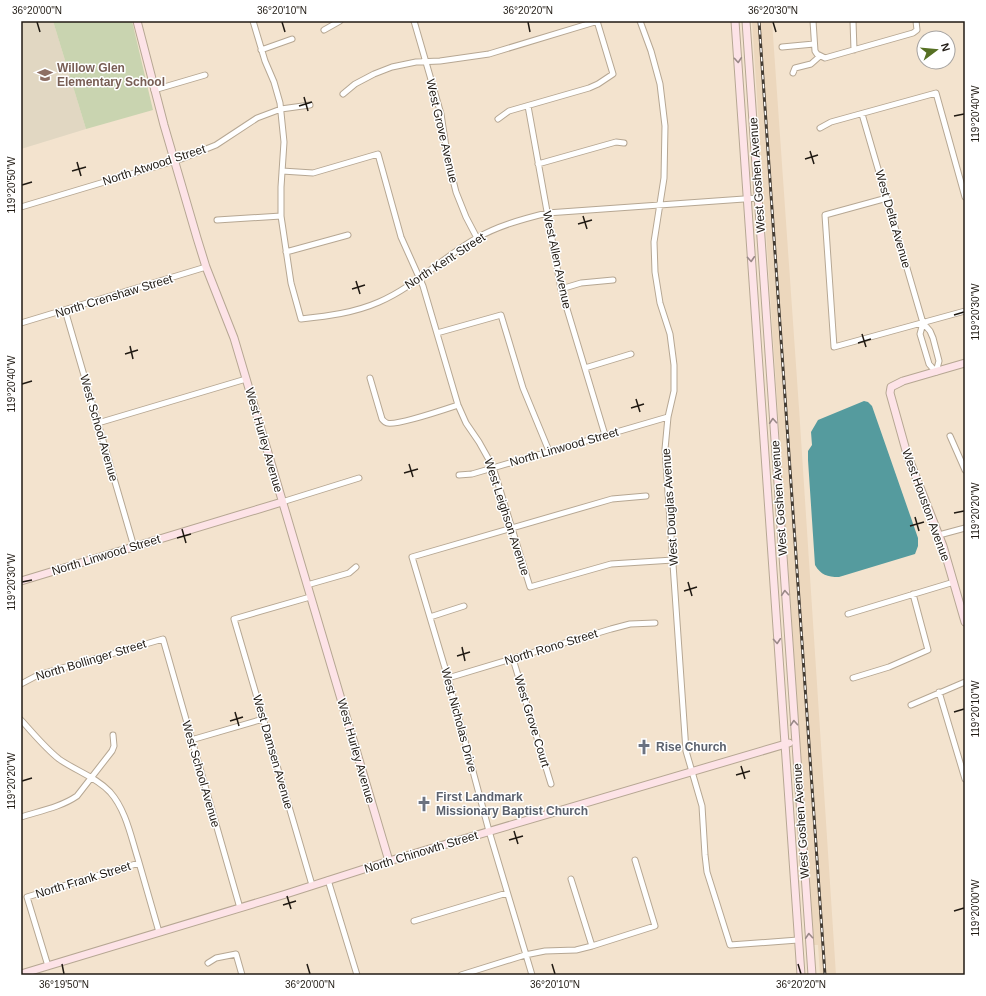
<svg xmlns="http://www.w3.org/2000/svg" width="986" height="996" font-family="Arial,sans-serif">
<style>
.built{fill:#ecd7bd}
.education{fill:#e1d7c2}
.green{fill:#c9d4b0}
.water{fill:#559b9e}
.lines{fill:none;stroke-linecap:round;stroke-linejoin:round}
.street-casing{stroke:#b6a793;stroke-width:7}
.secondary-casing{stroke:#b6a793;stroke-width:9}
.street{stroke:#fff;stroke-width:5}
.secondary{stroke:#fde3e7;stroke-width:7}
.rail-casing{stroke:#443c33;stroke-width:3}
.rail{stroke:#fff;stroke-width:1.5;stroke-dasharray:4.5;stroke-linecap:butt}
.oneway{stroke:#9a8988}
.ticks{fill:none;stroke:#201a13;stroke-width:1.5}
.labels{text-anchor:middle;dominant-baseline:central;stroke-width:3;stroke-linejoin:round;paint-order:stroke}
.education-label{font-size:12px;font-weight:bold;fill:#785e54;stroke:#fff;text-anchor:start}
.street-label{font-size:12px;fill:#201a13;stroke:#fff}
.worship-label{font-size:12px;font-weight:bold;fill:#5b616d;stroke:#fff;text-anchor:start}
.neatline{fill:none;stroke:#201a13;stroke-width:1.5}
.ticks-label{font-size:10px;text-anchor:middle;fill:#201a13}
</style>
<rect width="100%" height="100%" fill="#f3e3ce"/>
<path class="built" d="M752 21H772L799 408 836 975H820L818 945H814L810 896Z"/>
<path class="education" d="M21 21H53L86 129 21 149Z"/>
<path class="green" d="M53 21H132L153 110 86 129Z"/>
<path class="water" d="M864 401 868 402 872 406 918 538V546L915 554 839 577C827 577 821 575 815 565L808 460V451L812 445 811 432 818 420Z"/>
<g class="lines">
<g class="street-casing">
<path id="street" d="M253 21 265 61 274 82 280 103 284 142 281 187V216L291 283 301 319C328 316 354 313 379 302 414 287 442 258 475 239 497 226 523 219 547 213L758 198
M414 21 441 114 448 160 456 192 466 217 477 238
M640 21 651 51 660 84 665 126 664 178 654 242 655 272 660 303 670 334 674 365V391L668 417 665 449 686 751 702 806 705 855 707 872 730 945 798 940
M813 21 815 51 817 54 825 58 913 33 917 30 916 21
M853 21 854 50
M324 30 340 21
M782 47 814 44
M261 50 292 39
M793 73 795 68 811 64 820 56
M154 90 205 75
M343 94 355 84 374 74 392 67 416 62 440 61 489 54 598 21
M528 106 561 289 605 435
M862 114 923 323 930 331 933 338 939 361 936 372
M498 119 509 111 589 88 598 84 613 74 597 21
M820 128 831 122 936 93 965 197
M538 164 616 142 624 143
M282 171 313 173 378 154 401 237 423 286 458 405 466 423 479 442 493 467 530 587 611 564 673 560
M887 198 825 215 834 347 965 311
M21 207 181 159 216 145 257 118 281 109 310 105
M217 220 281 216
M286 252 348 235
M561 289 581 283 613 280
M65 310 134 547
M21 323 206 267
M923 323 920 334 929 364 936 372
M437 333 501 315 523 388 549 451
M585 368 631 354
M370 378 382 419C384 421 384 422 387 423 396 426 446 409 458 405
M98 423 246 379
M950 436 965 470
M459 475 472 474 668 417
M282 502 359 478
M939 535 965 528
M307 585 349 573 356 567
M310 597 234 619 312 885
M848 614 954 582
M430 617 464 606
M513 659 551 784
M448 678 611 629 630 624 655 623
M853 678 889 667 928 650 913 594
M21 684 38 675 163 639 240 908
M939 692 965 779
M911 705 965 682
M21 720C33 733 45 748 59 759 76 771 96 777 110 792 126 810 131 837 138 859 145 884 152 908 159 932
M191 740 263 719
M21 817C40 811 61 807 77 796L112 751 114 746 113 735
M571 879 592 946
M328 880 357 975
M414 921 507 893
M208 963 216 958 236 954 242 975
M48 966 27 897 139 863
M461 975 525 955 545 951 576 950 592 946 655 926 635 860
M532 975 489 831 448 678 412 557 612 499 646 496"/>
</g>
<g class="secondary-casing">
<path id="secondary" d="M137 21 164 125 197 238 206 267 234 338 389 861
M735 21 801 975
M746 21 812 975
M965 363 903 381 891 387 890 393 907 454 943 546 965 622
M21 581 282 502
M21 974 286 894 389 861 789 743"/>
</g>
<use href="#street" class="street"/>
<use href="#secondary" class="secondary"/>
<g class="rail-casing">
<path id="rail" d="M759 21 825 975"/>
</g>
<use href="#rail" class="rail"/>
</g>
<defs><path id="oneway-chevron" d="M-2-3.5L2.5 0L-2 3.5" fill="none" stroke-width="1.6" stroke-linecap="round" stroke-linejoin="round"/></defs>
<g class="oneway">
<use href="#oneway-chevron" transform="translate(738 60) rotate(86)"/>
<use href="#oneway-chevron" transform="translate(751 259) rotate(86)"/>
<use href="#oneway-chevron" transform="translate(773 421) rotate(-94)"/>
<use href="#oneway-chevron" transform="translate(785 593) rotate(-94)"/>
<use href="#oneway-chevron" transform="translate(777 641) rotate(86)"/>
<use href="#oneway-chevron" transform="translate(794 723) rotate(-94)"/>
<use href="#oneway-chevron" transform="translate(809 936) rotate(-94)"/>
</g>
<path class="ticks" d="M37 22 40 32M282 22 285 32M528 22 530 32M773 22 776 32M304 97 308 111M299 106 312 102M954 116 964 114M810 151 814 164M805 159 818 155M77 162 81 176M72 171 86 167M22 185 32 182M583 216 587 229M578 224 592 220M356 281 360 294M352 289 365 285M954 315 964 312M862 334 866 347M858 343 871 339M130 346 133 359M125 354 138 350M22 384 32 381M636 399 640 412M631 408 644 404M409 464 413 477M404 473 418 469M954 513 964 511M915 517 919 531M910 526 924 522M182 529 186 543M177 538 191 534M22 582 32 580M688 582 692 596M684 591 697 587M462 647 465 661M457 656 470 652M235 712 239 726M954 712 964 709M230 721 243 717M741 766 745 779M736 775 750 771M22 781 32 778M514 831 518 844M509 840 523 836M287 896 291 909M283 905 296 901M954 911 964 908M62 964 64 974M307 964 310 974M552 964 555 974M798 964 801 974"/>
<defs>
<g id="school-bare" transform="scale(1.2)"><path d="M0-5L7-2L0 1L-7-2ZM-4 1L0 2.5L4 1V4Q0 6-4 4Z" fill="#8d6e63" stroke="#fff" stroke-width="2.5" paint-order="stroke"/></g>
<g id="church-bare" transform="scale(1.2)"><path d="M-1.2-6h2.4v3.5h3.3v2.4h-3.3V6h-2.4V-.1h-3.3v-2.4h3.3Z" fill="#6b7280" stroke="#fff" stroke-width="2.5" paint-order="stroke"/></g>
</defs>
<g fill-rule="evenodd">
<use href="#school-bare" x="45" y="75"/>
<use href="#church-bare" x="644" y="747"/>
<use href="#church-bare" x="424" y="804"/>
</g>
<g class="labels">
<g class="education-label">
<text x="57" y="68">Willow Glen<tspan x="57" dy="14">Elementary School</tspan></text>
</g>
<g class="street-label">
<text transform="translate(442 131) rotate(77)">West Grove Avenue</text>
<text transform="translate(154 165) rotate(-18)">North Atwood Street</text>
<text transform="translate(757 175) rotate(-94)">West Goshen Avenue</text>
<text transform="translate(893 219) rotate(74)">West Delta Avenue</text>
<text transform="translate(557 260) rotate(78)">West Allen Avenue</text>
<text transform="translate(445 261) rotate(-33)">North Kent Street</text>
<text transform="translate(114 296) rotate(-17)">North Crenshaw Street</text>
<text transform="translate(99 428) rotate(74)">West School Avenue</text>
<text transform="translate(264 440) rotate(74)">West Hurley Avenue</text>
<text transform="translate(564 447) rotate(-16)">North Linwood Street</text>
<text transform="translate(779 498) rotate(-94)">West Goshen Avenue</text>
<text transform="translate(926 505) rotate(70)">West Houston Avenue</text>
<text transform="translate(670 507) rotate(-94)">West Douglas Avenue</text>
<text transform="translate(507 517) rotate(72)">West Leighson Avenue</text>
<text transform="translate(106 555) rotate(-17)">North Linwood Street</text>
<text transform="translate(551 647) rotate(-17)">North Rono Street</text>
<text transform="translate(91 660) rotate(-17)">North Bollinger Street</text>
<text transform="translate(459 720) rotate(75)">West Nicholas Drive</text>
<text transform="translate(532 721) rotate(73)">West Grove Court</text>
<text transform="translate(356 751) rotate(74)">West Hurley Avenue</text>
<text transform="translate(273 752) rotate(74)">West Damsen Avenue</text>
<text transform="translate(201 774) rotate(74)">West School Avenue</text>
<text transform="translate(801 821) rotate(-94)">West Goshen Avenue</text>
<text transform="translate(421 852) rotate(-17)">North Chinowth Street</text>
<text transform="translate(83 880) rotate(-17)">North Frank Street</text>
</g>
<g class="worship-label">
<text x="656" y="747">Rise Church</text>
<text x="436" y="797">First Landmark<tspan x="436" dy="14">Missionary Baptist Church</tspan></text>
</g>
</g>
<rect width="986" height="996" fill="none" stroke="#ffffff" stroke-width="44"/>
<g transform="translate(936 50) rotate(74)"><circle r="19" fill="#ffffff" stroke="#a6a3a1"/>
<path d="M0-3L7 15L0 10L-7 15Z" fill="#567023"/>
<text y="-6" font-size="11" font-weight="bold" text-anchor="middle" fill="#201a13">N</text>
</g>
<rect x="22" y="22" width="942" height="952" class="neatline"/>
<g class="ticks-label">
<text x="37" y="14">36°20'00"N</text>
<text x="282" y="14">36°20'10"N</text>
<text x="528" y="14">36°20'20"N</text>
<text x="773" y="14">36°20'30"N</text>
<text transform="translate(975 114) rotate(-90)" y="4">119°20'40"W</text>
<text transform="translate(11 185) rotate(-90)" y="4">119°20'50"W</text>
<text transform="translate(975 312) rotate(-90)" y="4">119°20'30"W</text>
<text transform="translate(11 384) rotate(-90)" y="4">119°20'40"W</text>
<text transform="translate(975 511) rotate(-90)" y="4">119°20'20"W</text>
<text transform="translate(11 582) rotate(-90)" y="4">119°20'30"W</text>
<text transform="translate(975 709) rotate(-90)" y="4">119°20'10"W</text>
<text transform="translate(11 781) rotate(-90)" y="4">119°20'20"W</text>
<text transform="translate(975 908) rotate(-90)" y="4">119°20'00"W</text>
<text x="64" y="988">36°19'50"N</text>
<text x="310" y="988">36°20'00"N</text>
<text x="555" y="988">36°20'10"N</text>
<text x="801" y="988">36°20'20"N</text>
</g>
</svg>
